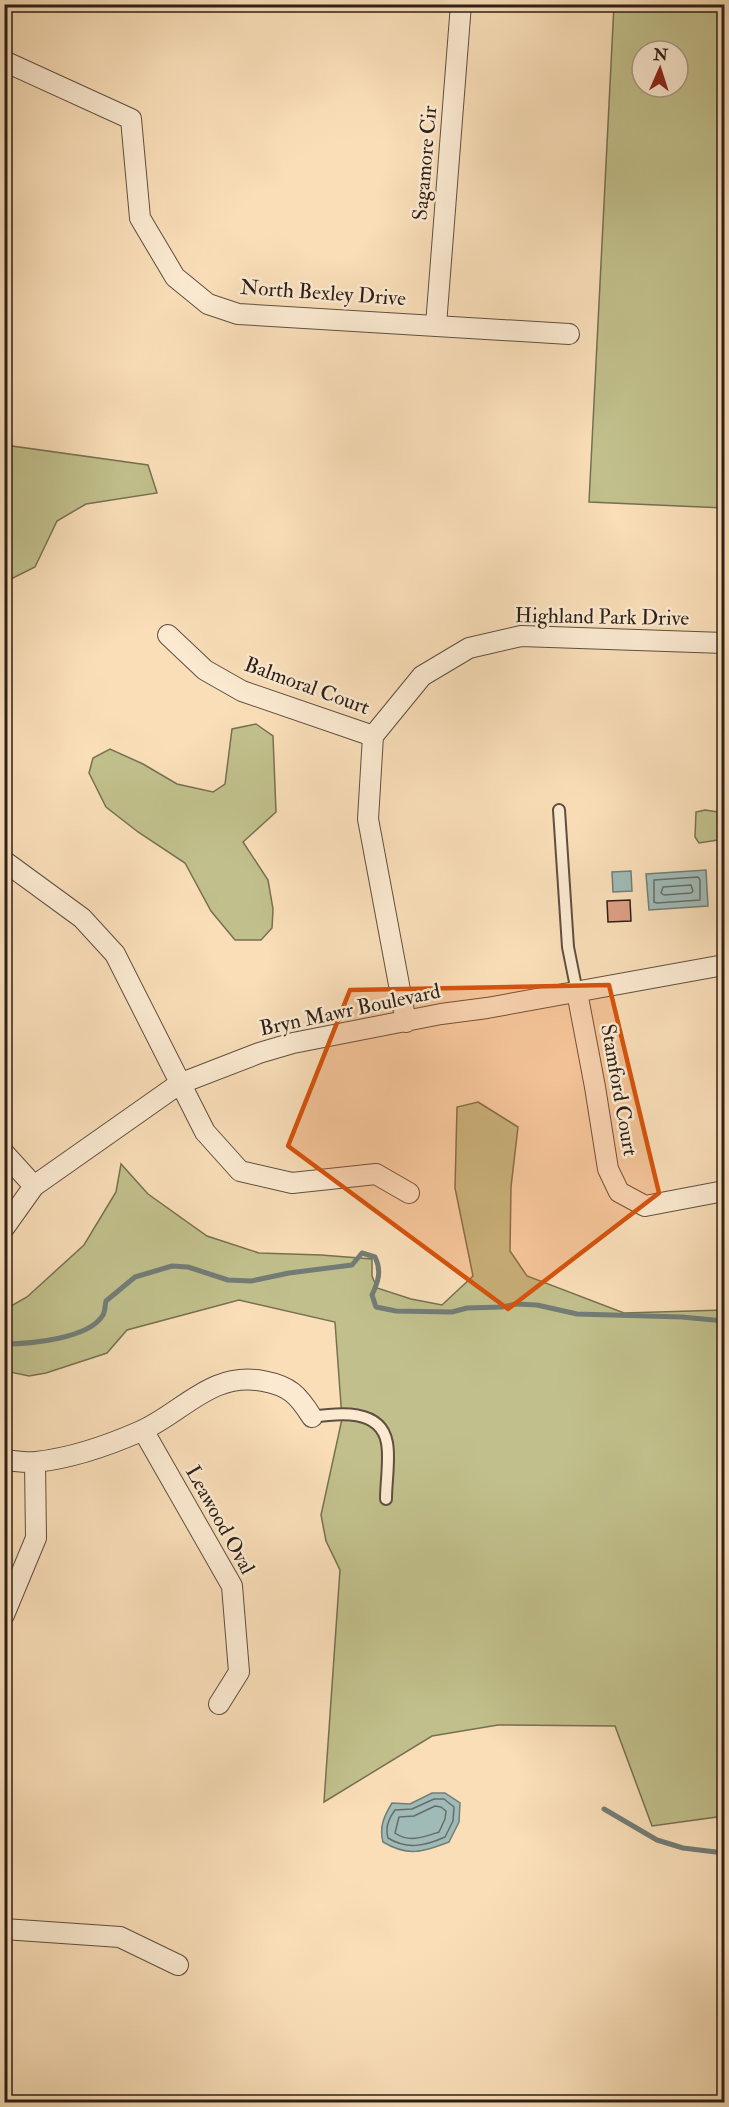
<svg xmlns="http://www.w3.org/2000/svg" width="729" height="2107" font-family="'IM FELL Double Pica',serif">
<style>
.green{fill:#c1c08c;stroke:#777052;stroke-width:1.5;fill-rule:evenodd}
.water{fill:#a0bbb7;stroke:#727d77;stroke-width:1.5}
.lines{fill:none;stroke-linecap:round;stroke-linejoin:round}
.shore{stroke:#666d68;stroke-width:1.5}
.stream{stroke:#727d77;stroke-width:5}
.building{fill:#dc9e85;stroke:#2d1f18;stroke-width:1.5}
.service-casing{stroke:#604f40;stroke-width:14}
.minor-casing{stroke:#604f40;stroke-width:22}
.service{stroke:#fbead1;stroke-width:10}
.minor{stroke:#fbead1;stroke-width:20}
.marked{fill:#d5530d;fill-opacity:0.2;stroke:#d5530d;stroke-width:4.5;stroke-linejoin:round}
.labels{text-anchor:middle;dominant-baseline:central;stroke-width:5;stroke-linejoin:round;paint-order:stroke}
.street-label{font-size:21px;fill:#2d1f18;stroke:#fbead1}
</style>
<rect width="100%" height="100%" fill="#f9deb8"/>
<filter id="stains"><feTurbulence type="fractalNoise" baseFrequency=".00333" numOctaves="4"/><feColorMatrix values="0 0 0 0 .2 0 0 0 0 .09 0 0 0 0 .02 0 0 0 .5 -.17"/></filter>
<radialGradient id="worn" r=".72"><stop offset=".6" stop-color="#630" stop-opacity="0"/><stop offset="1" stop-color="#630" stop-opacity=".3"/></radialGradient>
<path class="green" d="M614 5H724V508L589 502ZM642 51H678V87H642Z
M5 441V445L148 465 157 493 86 504 57 521 35 567 5 582Z
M256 724 273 736 276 812 243 842 268 880 273 909 272 928 261 940H235L211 911 185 863 138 832 106 807 89 773 93 758 110 749 143 764 177 784 213 792 225 784 232 729Z
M705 810 718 812 724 817V839L699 843 695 837 696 812Z
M478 1102 518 1127 511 1187 510 1251 527 1276 624 1313 724 1310V1816L652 1826 615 1726 498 1725 432 1736 324 1802 340 1570 326 1541 321 1515 342 1419 335 1322 239 1300 127 1330 107 1353 46 1373 29 1376 5 1371 4 1310 27 1297 84 1245 116 1192 121 1164 148 1194 207 1236 259 1253 321 1255 372 1259V1276L377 1288 411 1299 442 1305 473 1276 455 1188 457 1107Z"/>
<path class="water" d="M706 870 708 906 649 910 646 874Z
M631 871 632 891 613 892 612 872Z
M432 1793H445L460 1803 459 1822 449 1842C423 1852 408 1857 383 1842 379 1827 384 1816 392 1803L410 1804Z"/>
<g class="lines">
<path class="shore" d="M698 877 700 880V900L657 903 654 902V880Z
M691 885 693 891 691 893 664 895 661 893 663 887Z
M434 1799H444L454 1807 453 1821 445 1837C425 1846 407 1850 388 1838 385 1828 389 1818 395 1810L412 1809Z
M435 1806 441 1807 446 1811 445 1819 439 1832C424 1837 409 1843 395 1833L399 1817 414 1816Z"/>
<path class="stream" d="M4 1344C29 1344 89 1339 103 1315 105 1312 105 1305 106 1301L135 1277 172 1266 188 1267 228 1280 251 1281 289 1273 352 1265 362 1253 375 1257C382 1271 378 1282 372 1295L376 1307 396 1311 452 1312 467 1308 502 1307 516 1304 537 1305 577 1314 682 1317 724 1321
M604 1809 657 1840 683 1848 724 1853"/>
</g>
<path class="building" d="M630 900 631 921 608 922 607 901Z"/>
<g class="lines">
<g class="service-casing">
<path id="service" d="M559 810 568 947 577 992
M312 1417C338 1413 381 1408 387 1443 390 1459 386 1482 386 1499"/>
</g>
<g class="minor-casing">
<path id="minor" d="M4 61 131 119 140 218 175 277 208 304 238 314 569 334
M436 325 461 4
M168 635 205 670 242 691 373 736
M4 861 82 918 115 954 205 1132 240 1171 292 1183 376 1174 409 1193
M577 992 595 1087 608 1169 619 1192 645 1206 724 1191
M406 1022 368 819 373 736 422 676 469 648 521 636 724 643
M4 1153 34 1186
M4 1228 34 1186 179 1084 259 1053 293 1043 441 1014 487 1008 724 965
M143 1430 232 1586 239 1672 219 1704
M4 1460C15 1461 26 1463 36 1462 73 1458 107 1446 141 1431 183 1412 212 1371 263 1381 290 1386 298 1395 312 1417
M4 1615 36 1538 35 1462
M4 1929 120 1937 178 1965"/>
</g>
<use href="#service" class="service"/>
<use href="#minor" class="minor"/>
</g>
<path class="marked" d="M609 985 659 1193 508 1309 288 1146 350 990Z"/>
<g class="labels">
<g class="street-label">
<text transform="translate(425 163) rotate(-85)">Sagamore Cir</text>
<text transform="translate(323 293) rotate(4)">North Bexley Drive</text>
<text transform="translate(602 617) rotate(1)">Highland Park Drive</text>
<text transform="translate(307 686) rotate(20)">Balmoral Court</text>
<text transform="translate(350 1010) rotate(-12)">Bryn Mawr Boulevard</text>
<text transform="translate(619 1090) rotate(80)">Stamford Court</text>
<text transform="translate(220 1520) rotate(61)">Leawood Oval</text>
</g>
</g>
<rect width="729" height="2107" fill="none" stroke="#f9deb8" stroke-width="24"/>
<rect x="6" y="6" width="717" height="2095" fill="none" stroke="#2d1f18" stroke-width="3"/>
<rect x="12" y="12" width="705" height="2083" fill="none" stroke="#2d1f18" stroke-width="1.5"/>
<g transform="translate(660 69) rotate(3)"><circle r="28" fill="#fbead1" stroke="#a99987" stroke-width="1.5"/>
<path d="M0-4.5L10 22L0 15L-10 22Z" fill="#8f2418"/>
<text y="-9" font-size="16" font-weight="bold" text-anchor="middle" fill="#2d1f18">N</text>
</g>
<rect width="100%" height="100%" filter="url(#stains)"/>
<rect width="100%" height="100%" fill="url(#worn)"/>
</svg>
